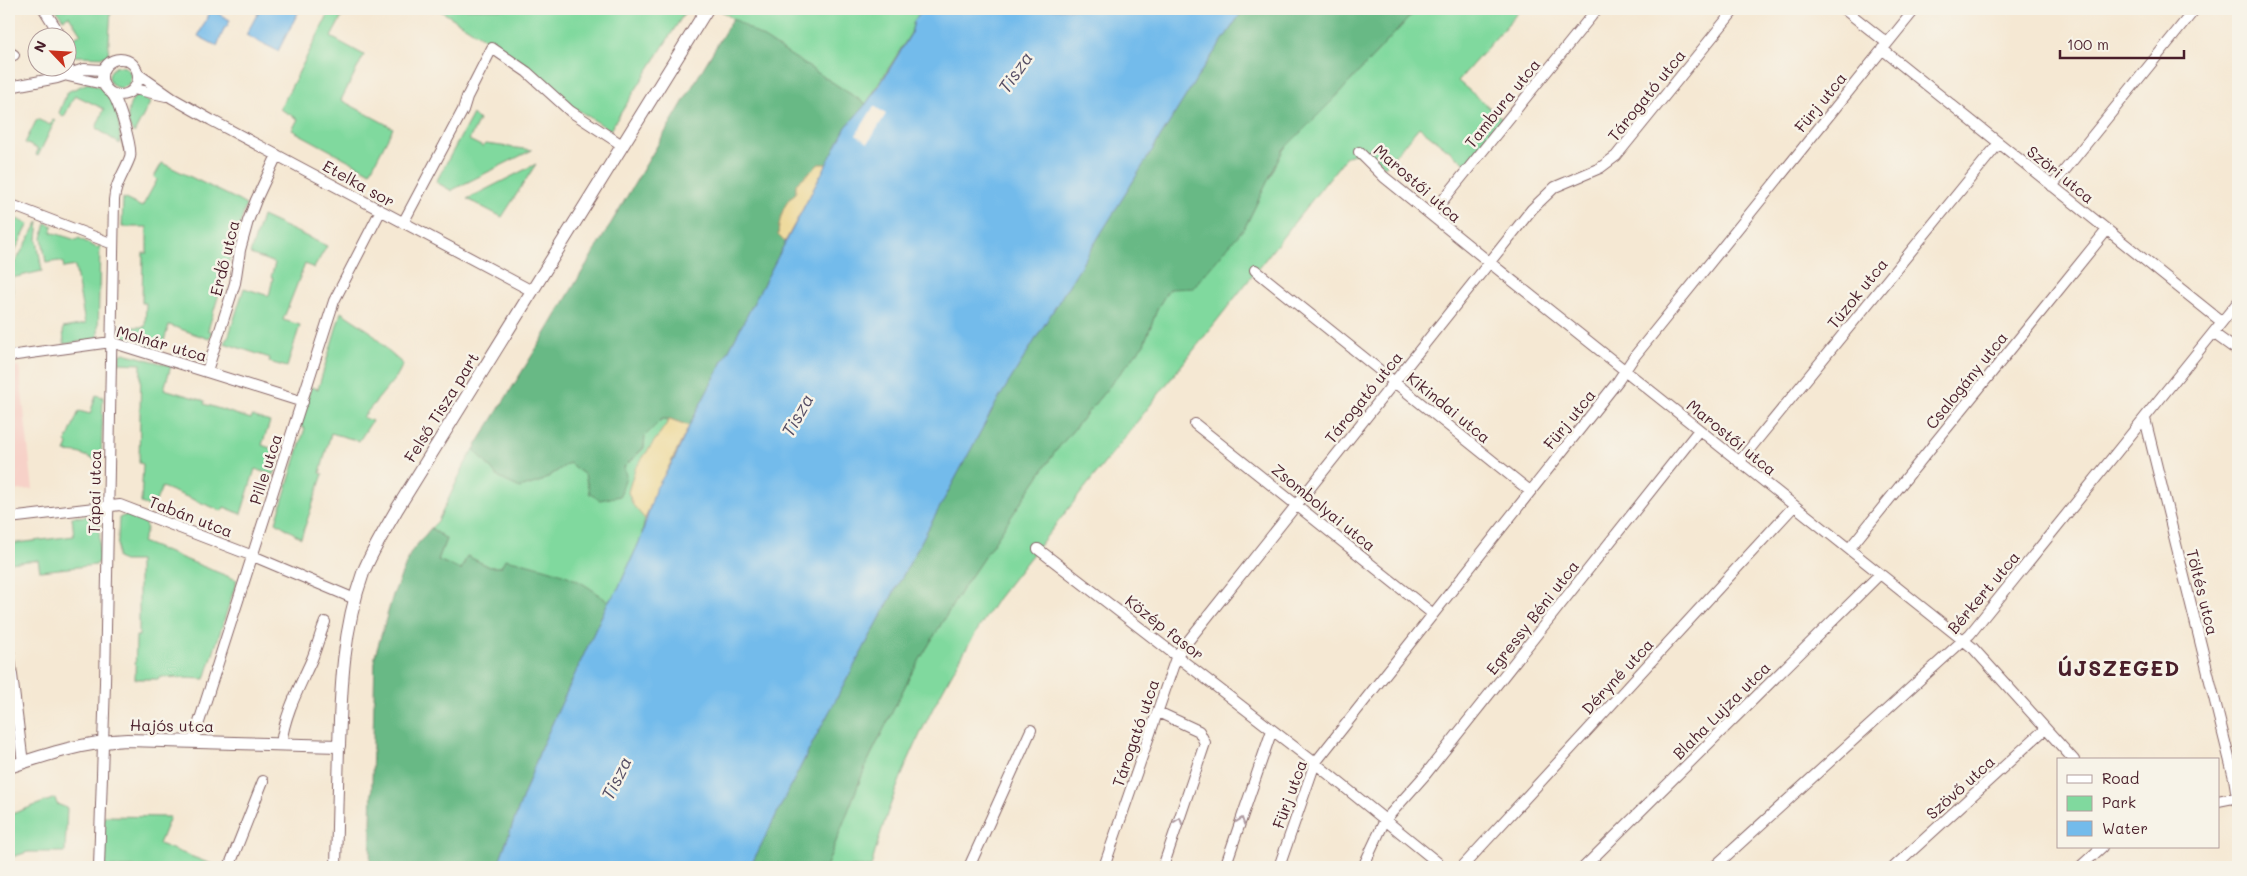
<svg xmlns="http://www.w3.org/2000/svg" width="2247" height="876" font-family="Mali,sans-serif">
<style>
.built{fill:#f7d1c8}
.green{fill:#80d99e;stroke:#657c64}
.forest{fill:#68b985;stroke:#596c58}
.sand{fill:#eeda9e;stroke:#9c7c64}
.water{fill:#73bbeb;stroke:#5e6d8b}
.pier{fill:#f5e8d3}
.lines{fill:none;stroke-linecap:round;stroke-linejoin:round}
.minor-casing{stroke:#866566;stroke-width:12}
.major-casing{stroke:#866566;stroke-width:14}
.minor{stroke:#fff;stroke-width:10}
.major{stroke:#fff;stroke-width:12}
.oneway{stroke:#ae9aa0}
.labels{text-anchor:middle;dominant-baseline:central;stroke-width:5;stroke-linejoin:round;paint-order:stroke}
.street-label{font-size:16px;fill:#4a1f2b;stroke:#f7f3e8}
.water-label{font-size:18px;font-style:italic;fill:#564e65;stroke:#f7f3e8}
.district-label{font-size:21px;font-weight:bold;letter-spacing:1px;fill:#4a1f2b;stroke:#f7f3e8}
</style>
<rect width="100%" height="100%" fill="#f7f3e8"/>
<filter id="ink" filterUnits="userSpaceOnUse"><feTurbulence type="fractalNoise" baseFrequency=".02" numOctaves="2"/><feDisplacementMap in="SourceGraphic" scale="10" xChannelSelector="R" yChannelSelector="G"/><feConvolveMatrix kernelMatrix="1 2 1 2 8 2 1 2 1" color-interpolation-filters="sRGB"/></filter>
<filter id="wash" filterUnits="userSpaceOnUse"><feTurbulence type="fractalNoise" baseFrequency=".0096" numOctaves="4" result="noise"/><feDisplacementMap in="SourceGraphic" scale="20" xChannelSelector="R" yChannelSelector="G"/><feGaussianBlur stdDeviation="1.12" result="paint"/><feColorMatrix in="noise" values="0 0 0 0 0 0 0 0 0 0 0 0 0 0 0 0 0 1.4 0 .05"/><feComposite in="paint" operator="in"/></filter>
<g filter="url(#wash)">
<rect width="100%" height="100%" fill="#f5e8d3"/>
<path class="built" d="M19 366 33 489 9 491V367Z"/>
<path class="green" d="M56 9H111L108 57 72 56 68 42 81 34 69 16 63 19Z
M331 9H346L331 37 364 55 341 100 393 128 370 172 292 130 298 119 280 109Z
M438 9H687L610 130 567 103 534 70Z
M723 9H924L914 21 911 33 866 104 721 11Z
M1417 9H1521L1458 81 1503 119 1466 164 1419 127 1386 166 1354 154 1346 157 998 598C943 682 896 770 871 867H826L866 765 910 676 961 591 1055 452 1144 344 1158 307 1169 289 1245 227 1283 150 1333 100Z
M109 77a11 11 0 1 1 22 0a11 11 0 1 1-22 0Z
M88 83C116 89 120 118 120 144L96 128 104 109 75 95 64 117 59 113 67 92Z
M138 94 150 103 134 133C124 125 127 101 138 94Z
M473 114 479 120 469 140 483 147 486 144 532 150 454 189 452 191 436 182Z
M37 119 50 125 53 120 55 121 38 156 36 155 38 149 25 143Z
M162 163 234 198 246 205 208 330 212 332 209 339 169 325 161 350C146 346 122 345 119 327H145L146 303H142L143 253H147V227H122L123 198 142 207 157 180 154 177Z
M536 164 502 217 467 199Z
M9 216 29 224 9 262Z
M262 216 327 246 314 268 305 264 283 320 300 325 287 367 269 362 270 358 224 343 229 335 244 288 269 296 273 278 271 277 275 263 250 254Z
M39 221 37 240 42 271 12 278 13 298 9 302V273Z
M46 223 53 226 51 232 76 240 79 238 97 248 100 245 98 339 64 344 63 328 85 324 75 266 64 268 63 263 59 261 46 263 42 238Z
M341 312 371 332 389 352 403 364 397 376 363 417 372 421 359 441 331 433 320 473 323 474 301 538 276 522 305 428 299 426 311 387 318 389Z
M124 353 171 366 164 389 205 401 204 404 251 419 252 416 270 422 262 445 281 452 274 475 255 469 241 514 224 507 222 511 162 487 153 508 141 503 143 464 139 463 141 364 119 363 120 355Z
M96 395 103 397 101 462 78 453 65 452 68 444 66 442 79 411 90 414Z
M661 419H670L689 426 645 519 641 538 617 591 608 602C575 574 547 568 505 560L501 567H490L467 556 461 570 438 560 446 539 431 528 438 521 465 464 474 449 499 478 542 481 569 463 585 475 590 494 624 467 644 448V436Z
M126 515 144 522 147 529 142 542 237 580 205 679 160 677 159 679H135L136 636H139V561H124L117 558 119 518Z
M97 516 100 519 99 561 96 565 40 571 38 560 9 563V544L74 536 72 517Z
M55 798 57 804 67 808 65 852H28L9 858V815Z
M104 816 170 817 159 844 219 867H103Z"/>
<path class="forest" d="M1244 9H1417L1333 100 1283 150 1245 227 1193 288 1169 289 1158 307 1144 344 1055 452 961 591 910 676 866 765 826 867H750L813 742 996 403 1200 73Z
M733 18 866 104 846 127 689 426 670 419H662L645 436 644 447 624 467 626 476 620 496 600 500 590 494 585 475 569 463 542 481 520 488 499 478 474 449 541 341Z
M431 528 446 539 438 560 461 570 467 556 490 567H501L505 559C547 568 575 573 608 602L541 748 497 867H370L375 656 393 595 411 552Z"/>
<path class="sand" d="M819 164H827L785 242 778 235C779 220 783 202 796 193V184Z
M670 419 689 426C674 458 657 486 645 519L633 505 628 492 635 469Z"/>
<path class="water" d="M260 9H300L278 51 246 35Z
M924 9H1244L1200 73 996 403 813 742 750 867H497L541 748 608 602 617 591 641 538 655 490 675 458 689 426 846 127 866 104 879 86 911 34 914 21Z
M211 10 230 20 227 27H225L217 46 198 36Z"/>
<path class="pier" d="M874 106 886 114 868 143 856 135Z"/>
</g>
<g filter="url(#ink)">
<g class="lines">
<g class="minor-casing">
<path id="minor" d="M44 9 62 38
M1844 9 1887 43
M1882 49 2222 322
M9 52 14 55
M68 54V76
M102 77a18 18 0 1 1 36 0a18 18 0 1 1-36 0Z
M138 74 172 98 211 120 532 291
M68 76 103 84
M9 87 57 78 84 69 103 70
M134 89 166 96
M1359 152 1384 177 1489 262 1973 648 2074 760
M2052 186 2195 9
M9 204 113 244
M1431 215 1597 9
M403 223 463 110 467 97 492 48 527 72 570 111 622 145
M1255 270 1530 491
M2213 333 2238 351
M9 356 111 342 303 402
M207 371 235 283 240 250 248 221 256 200 277 155
M2145 419 2234 778 2238 803
M1195 424 1433 614
M1739 462 1999 143
M9 518 120 505 253 556 355 599
M1038 549 1315 763 1443 867
M1849 549 2107 230
M9 651 23 763
M1158 712 1199 731 1205 743 1163 867
M193 741 334 301 380 212
M281 744C285 713 299 688 312 659 317 647 320 634 325 622
M2218 801 2238 797
M99 867 105 683 114 200C115 183 125 172 130 157 133 149 118 100 112 94
M229 867 263 781
M336 867 339 746
M969 867 1031 730
M1104 867 1177 655 1532 209 1555 187 1600 168 1616 156 1735 9
M1225 867 1272 730
M1279 867 1315 763 1618 381 1634 357 1915 9
M1363 867 1385 820 1425 775 1699 430
M1462 867 1794 506
M1584 867 1880 574
M1714 867 1970 634 2238 302
M1894 867 2045 729
M2080 867 2102 847"/>
</g>
<g class="major-casing">
<path id="major" d="M9 767C48 754 85 742 127 740L339 746C341 687 343 629 363 573 372 551 385 530 397 509L707 9"/>
</g>
<use href="#minor" class="minor"/>
<use href="#major" class="major"/>
</g>
<defs><path id="oneway-chevron" d="M-2-3.5L2.5 0L-2 3.5" fill="none" stroke-width="1.6" stroke-linecap="round" stroke-linejoin="round" transform="scale(1.25)"/></defs>
<g class="oneway">
<use href="#oneway-chevron" transform="translate(1179 821) rotate(-71)"/>
<use href="#oneway-chevron" transform="translate(1241 821) rotate(-71)"/>
</g>
</g>
<g class="labels">
<g class="street-label">
<text transform="translate(1646 95) rotate(-51)">Tárogató utca</text>
<text transform="translate(1820 102) rotate(-51)">Fürj utca</text>
<text transform="translate(1502 103) rotate(-51)">Tambura utca</text>
<text transform="translate(2061 174) rotate(39)">Szöri utca</text>
<text transform="translate(359 183) rotate(29)">Etelka sor</text>
<text transform="translate(1418 183) rotate(41)">Marostői utca</text>
<text transform="translate(224 258) rotate(-76)">Erdő utca</text>
<text transform="translate(1857 293) rotate(-51)">Túzok utca</text>
<text transform="translate(162 343) rotate(16)">Molnár utca</text>
<text transform="translate(1966 380) rotate(-51)">Csalogány utca</text>
<text transform="translate(1363 397) rotate(-51)">Tárogató utca</text>
<text transform="translate(441 407) rotate(-58)">Felső Tisza part</text>
<text transform="translate(1449 407) rotate(39)">Kikindai utca</text>
<text transform="translate(1569 419) rotate(-51)">Fürj utca</text>
<text transform="translate(1732 437) rotate(39)">Marostői utca</text>
<text transform="translate(265 469) rotate(-72)">Pille utca</text>
<text transform="translate(94 492) rotate(-89)">Tápai utca</text>
<text transform="translate(1324 507) rotate(39)">Zsombolyai utca</text>
<text transform="translate(191 516) rotate(21)">Tabán utca</text>
<text transform="translate(1983 592) rotate(-50)">Bérkert utca</text>
<text transform="translate(2203 592) rotate(76)">Töltés utca</text>
<text transform="translate(1532 617) rotate(-52)">Egressy Béni utca</text>
<text transform="translate(1165 627) rotate(38)">Közép fasor</text>
<text transform="translate(1617 676) rotate(-47)">Déryné utca</text>
<text transform="translate(1721 710) rotate(-45)">Blaha Lujza utca</text>
<text transform="translate(172 725) rotate(1)">Hajós utca</text>
<text transform="translate(1135 733) rotate(-71)">Tárogató utca</text>
<text transform="translate(1960 787) rotate(-42)">Szövő utca</text>
<text transform="translate(1289 794) rotate(-70)">Fürj utca</text>
</g>
<g class="water-label">
<text transform="translate(1015 72) rotate(-55)">Tisza</text>
<text transform="translate(797 415) rotate(-61)">Tisza</text>
<text transform="translate(616 778) rotate(-64)">Tisza</text>
</g>
<g class="district-label">
<text x="2119" y="667">ÚJSZEGED</text>
</g>
</g>
<rect width="2247" height="876" fill="none" stroke="#f7f3e8" stroke-width="30"/>
<rect x="2057" y="758" width="162" height="90" fill="#f7f3e8" stroke="#b29e9c"/>
<rect x="2067" y="775" width="25" height="8" fill="#ffffff" stroke="#b29e9c"/>
<text x="2102" y="784" font-size="15" fill="#4a1f2b">Road</text>
<rect x="2067" y="796" width="25" height="15" fill="#80d99e" stroke="#b29e9c"/>
<text x="2102" y="808" font-size="15" fill="#4a1f2b">Park</text>
<rect x="2067" y="821" width="25" height="15" fill="#73bbeb" stroke="#b29e9c"/>
<text x="2102" y="834" font-size="15" fill="#4a1f2b">Water</text>
<g transform="translate(52 52) rotate(295)"><circle r="24" fill="#f7f3e8" stroke="#b29e9c"/>
<path d="M0-4L9 19L0 12L-9 19Z" fill="#c8321e"/>
<text y="-8" font-size="14" font-weight="bold" text-anchor="middle" fill="#4a1f2b">N</text>
</g>
<path d="M2060 50v8h124v-8" fill="none" stroke="#4a1f2b" stroke-width="2.5"/>
<text x="2067" y="50" font-size="15" fill="#4a1f2b" stroke="#f7f3e8" stroke-width="4" paint-order="stroke">100 m</text>
</svg>
